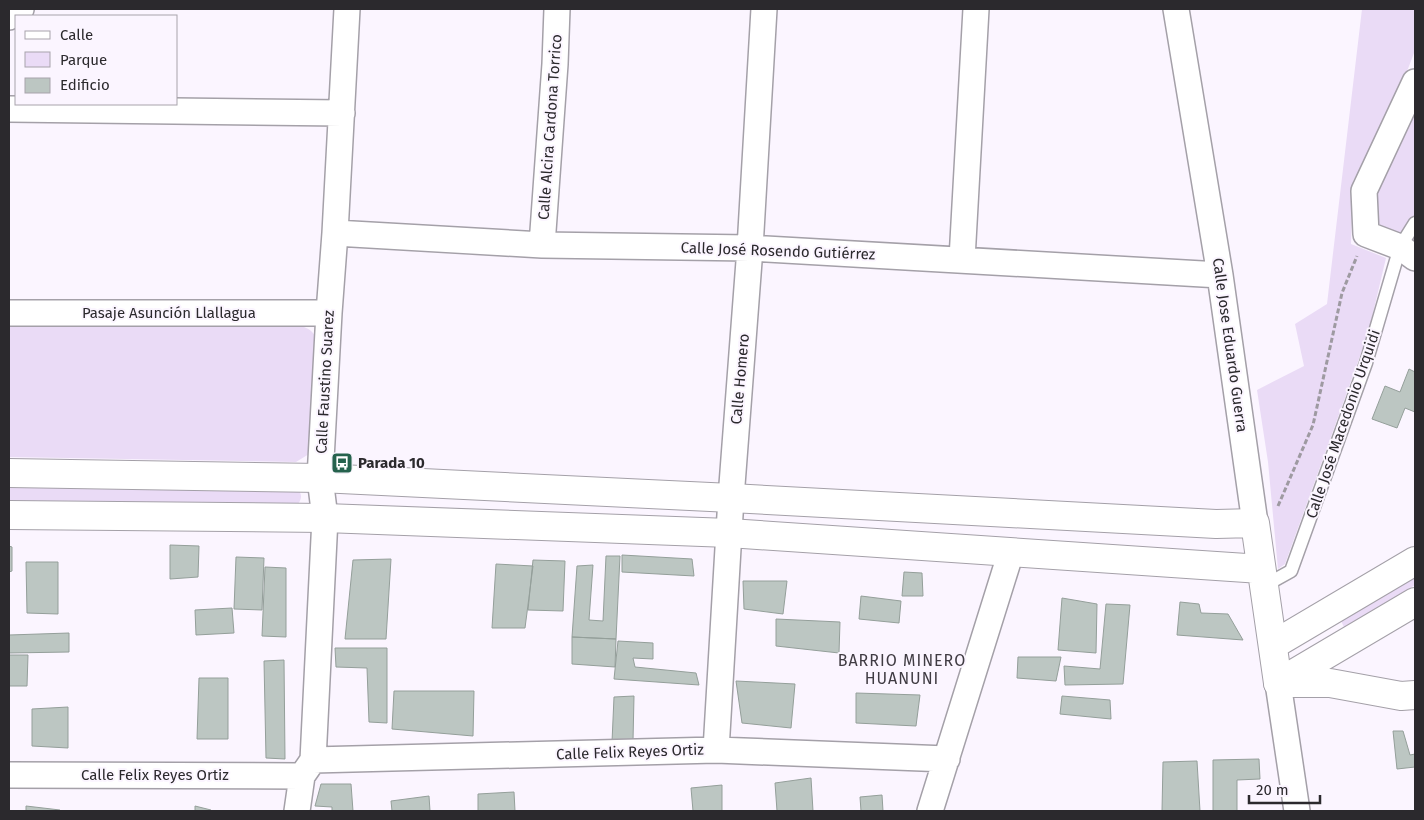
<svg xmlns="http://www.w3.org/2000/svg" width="1424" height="820" font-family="'Fira Sans',sans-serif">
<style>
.green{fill:#eadbf6}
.building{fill:#bcc6c2;stroke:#949f9a}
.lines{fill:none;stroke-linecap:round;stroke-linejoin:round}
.service-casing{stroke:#a4a0a8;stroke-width:15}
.minor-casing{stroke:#a4a0a8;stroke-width:28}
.tertiary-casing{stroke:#a4a0a8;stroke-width:30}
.secondary-casing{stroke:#a4a0a8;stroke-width:30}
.path{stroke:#9e9aa1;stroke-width:3;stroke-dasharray:5 2.5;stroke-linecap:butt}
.service{stroke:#fff;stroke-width:12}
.minor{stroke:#fff;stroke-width:25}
.tertiary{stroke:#fff;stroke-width:28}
.secondary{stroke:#fff;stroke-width:28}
.labels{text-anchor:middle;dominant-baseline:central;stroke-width:4;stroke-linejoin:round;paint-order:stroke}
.street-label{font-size:15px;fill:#2b292d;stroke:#fbf5ff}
.poi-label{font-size:15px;font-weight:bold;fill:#2b292d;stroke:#fbf5ff;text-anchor:start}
.neighbourhood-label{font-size:16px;letter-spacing:1px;fill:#403c43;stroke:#fbf5ff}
</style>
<rect width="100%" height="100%" fill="#fbf5ff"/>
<path class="green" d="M1362 9H1415L1414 53 1388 121 1353 181 1351 244 1386 258 1368 334 1285 564 1278 569 1268 462 1257 390 1304 366 1295 324 1327 304Z
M1415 108V241L1413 244 1380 228 1374 190Z
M9 322 304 327C312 330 315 334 317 342L311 450 309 454 296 462 9 457Z
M9 483 298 489C302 495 302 498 298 504L9 502Z
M1415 574V585L1344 627 1340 619Z"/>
<path class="building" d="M1409 369 1415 372V412L1405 408 1397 428 1372 419 1385 386 1400 392Z
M170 545 199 546 198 577 170 579Z
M9 546 12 547V571L9 572Z
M622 555 692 559 694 576 622 572Z
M606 556H620L616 639 572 637 577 566 593 565 589 620 603 621Z
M236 557 264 558 262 610 234 609Z
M391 559 386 639H345L353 560Z
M533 560 565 561 563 611 528 610Z
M26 562H58V614L27 613Z
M496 564 533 566 525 628H492Z
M265 567 286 568V637L262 636Z
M904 572 922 573 923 596H902Z
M743 581H787L783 614 744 609Z
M861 596 901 601 899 623 859 619Z
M1062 598 1097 604 1096 653 1058 650Z
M1180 602 1199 604 1201 613 1228 614 1243 640 1177 635Z
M1106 604 1130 605 1123 684 1065 685 1064 666 1100 669Z
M232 608 234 633 196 635 195 610Z
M776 619 840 622 839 653 776 646Z
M69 633V652L9 653V635Z
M572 637 616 639 615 667 572 664Z
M618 641 653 643V659L633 658 635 667 696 673 699 685 614 679Z
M335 648H387V723L369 722 367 668 336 667Z
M9 655H28L27 686H9Z
M1018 657H1061L1056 681 1017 678Z
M284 660 285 759 266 758 264 661Z
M199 678H228V739H197Z
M736 681 795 684 791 728 742 723Z
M394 691H474L473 736 392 729Z
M856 693 920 695 916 726 856 723Z
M634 696 633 741 612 742 614 697Z
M1062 696 1110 700 1111 719 1060 714Z
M68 707V748L32 746V709Z
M1393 731H1403L1410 755 1415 754V767L1397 769Z
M1259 759 1260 779 1237 780V811H1213V760Z
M1197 761 1200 811H1162L1163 762Z
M811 778 813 811H777L775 783Z
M321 784H351L353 811H332V807L315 806Z
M722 785V811H693L691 788Z
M514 792 515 811H478V794Z
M882 795 883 811H861L860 797Z
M429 796 430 811H392L391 801Z
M26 806 60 810V811H26Z
M195 806 211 810V811H195Z"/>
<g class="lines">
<g class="service-casing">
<path id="service" d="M1264 586 1291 571 1366 363 1400 247 1415 223"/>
</g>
<g class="minor-casing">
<path id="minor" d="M1176 9 1220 275 1255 523
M9 17 21 9
M1415 82 1364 191 1366 234 1400 247 1415 258
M9 109 342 113
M335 233 542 245 750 248 1220 275
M542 245 555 64 557 9
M962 259 976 9
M9 313H329
M1278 683 1297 811
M716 750 731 498 750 248 764 9
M313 760 716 750 947 759
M9 775 302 776
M297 811 302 776 313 760 325 518 320 478 329 313 335 233 347 9
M930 811 1011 552"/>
</g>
<g class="tertiary-casing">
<path id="tertiary" d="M1273 645 1415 561
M1278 683 1415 602"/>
</g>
<g class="secondary-casing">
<path id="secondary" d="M9 473 320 478 731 498 1216 524 1255 523 1278 683H1330L1401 696 1415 695
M9 515 325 518 729 533 1261 569"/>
</g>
<path class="path" d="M1278 506 1313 425 1342 293 1357 256"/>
<use href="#service" class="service"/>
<use href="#minor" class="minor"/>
<use href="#tertiary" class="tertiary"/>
<use href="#secondary" class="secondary"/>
</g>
<defs>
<g id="bus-square" transform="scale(1.125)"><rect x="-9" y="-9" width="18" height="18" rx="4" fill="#25624d" stroke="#fbf5ff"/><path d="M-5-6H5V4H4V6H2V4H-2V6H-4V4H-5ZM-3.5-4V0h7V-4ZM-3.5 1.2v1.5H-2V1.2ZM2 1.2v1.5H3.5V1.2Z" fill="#fff"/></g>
</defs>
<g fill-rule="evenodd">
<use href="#bus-square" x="342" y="463"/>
</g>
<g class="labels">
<g class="street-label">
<text transform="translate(550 127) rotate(-86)">Calle Alcira Cardona Torrico</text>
<text transform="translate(778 251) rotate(2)">Calle José Rosendo Gutiérrez</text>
<text x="169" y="313">Pasaje Asunción Llallagua</text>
<text transform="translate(1230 345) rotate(82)">Calle Jose Eduardo Guerra</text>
<text transform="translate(740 379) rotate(-85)">Calle Homero</text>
<text transform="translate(325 382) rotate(-87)">Calle Faustino Suarez</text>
<text transform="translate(1343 424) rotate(-71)">Calle José Macedonio Urquidi</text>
<text transform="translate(630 752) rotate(-2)">Calle Felix Reyes Ortiz</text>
<text x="155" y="775">Calle Felix Reyes Ortiz</text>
</g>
<g class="poi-label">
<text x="358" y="463">Parada 10</text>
</g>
<g class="neighbourhood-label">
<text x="902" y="660">BARRIO MINERO<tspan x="902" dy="18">HUANUNI</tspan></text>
</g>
</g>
<rect width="1424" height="820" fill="none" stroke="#2b292d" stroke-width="20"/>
<rect x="15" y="15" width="162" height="90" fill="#fbf5ff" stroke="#a8a3ab"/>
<rect x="25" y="31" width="25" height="8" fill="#ffffff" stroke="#a8a3ab"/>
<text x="60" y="40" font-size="15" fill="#2b292d">Calle</text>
<rect x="25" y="52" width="25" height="15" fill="#eadbf6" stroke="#a8a3ab"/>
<text x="60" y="65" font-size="15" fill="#2b292d">Parque</text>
<rect x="25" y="78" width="25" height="15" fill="#bcc6c2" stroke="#a8a3ab"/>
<text x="60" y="90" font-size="15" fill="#2b292d">Edificio</text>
<path d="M1249 795v8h71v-8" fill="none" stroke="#2b292d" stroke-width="2.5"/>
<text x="1256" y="795" font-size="15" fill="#2b292d" stroke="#fbf5ff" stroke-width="4" paint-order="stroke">20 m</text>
</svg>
